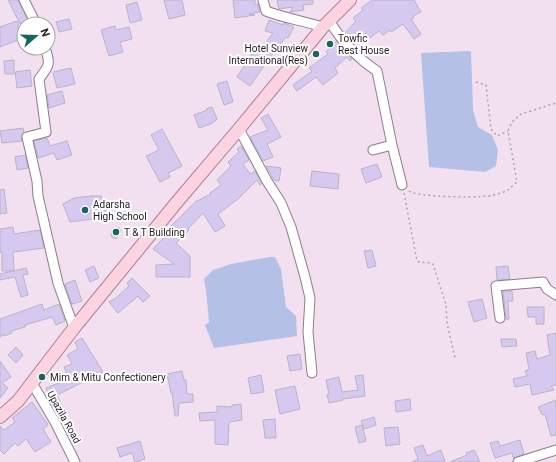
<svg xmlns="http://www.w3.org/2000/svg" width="556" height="462" font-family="Roboto,sans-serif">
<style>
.water{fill:#b5c0e6}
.building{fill:#d6c9ef;stroke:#bab3c8}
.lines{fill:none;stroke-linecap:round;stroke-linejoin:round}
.minor-casing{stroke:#8d7c8b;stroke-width:11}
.major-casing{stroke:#ae7f90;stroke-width:14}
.path{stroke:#b1a2af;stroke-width:1.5;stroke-dasharray:2 3;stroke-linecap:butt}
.minor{stroke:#fff;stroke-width:9}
.major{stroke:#fcd3e0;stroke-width:12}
.poi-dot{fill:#18655e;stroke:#fff;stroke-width:1.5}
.labels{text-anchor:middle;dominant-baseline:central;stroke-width:4;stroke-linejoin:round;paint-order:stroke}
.poi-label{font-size:10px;fill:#221b21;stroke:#fff;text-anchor:start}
.street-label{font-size:10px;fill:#221b21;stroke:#fff}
</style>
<rect width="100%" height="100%" fill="#f2dff0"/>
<path class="water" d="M471 51 473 110 478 127 492 135 498 150 496 166 485 172 429 167 421 53Z
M270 257H275L281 269 286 307 296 316 297 336 214 348 205 325 209 322 206 291 204 279 213 270 231 264Z"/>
<path class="building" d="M8 0H18L28 20 20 24Z
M164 0H182L185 15 169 19Z
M233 0H255V5L258 4 260 12 249 14 255 15 235 18Z
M277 0H313V4L303 5 304 10 290 12 293 7 279 9Z
M372 0H414L421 12 413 16 414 18 411 19 421 34 414 39 403 24 391 32 390 30 383 35 379 31 370 38 366 33 355 45 345 33 356 21 353 18 363 10 361 8Z
M137 2 142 20 130 23 126 5Z
M69 19 72 29 59 32 56 22Z
M269 20 283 25 284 23 294 27 288 38 286 37 271 56 250 86 237 77 252 54 244 48 249 42 261 50 273 33 265 31Z
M17 21 23 38 0 47V27Z
M115 26 116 30 129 27 132 39 120 42 123 52 109 56 101 30Z
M336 41 352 59 350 61 347 57 335 68 338 73 323 85 316 77 297 91 293 85 312 71 309 68 328 54 326 52Z
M14 60V74H5L4 61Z
M71 68 75 84 57 88 53 72Z
M30 70 32 86 17 88 15 72Z
M227 81 233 102 224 105 217 84Z
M62 91 65 103 49 108 47 95Z
M212 107 217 119 213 123 199 128 194 115 207 110 206 109Z
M268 114 281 137 267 144 273 157 263 161 250 137 268 130 261 118Z
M23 128 24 132 21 136 22 141 2 143 0 131Z
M162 129 182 166 168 173 170 177 160 182 146 156 159 150 151 135Z
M47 138 50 146 67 141 72 155 57 160 54 153 38 158 34 141Z
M241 146 249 160 243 164 250 174 255 171 262 183 260 185 257 180 238 199 218 214 225 226 215 232 203 213 188 229 189 230 176 243 190 256V277H156V265L174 264 153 249 169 232 167 230 195 202 211 194 210 193 221 185 217 180 231 166 228 162 239 152 237 149Z
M25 155 28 168 17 170 15 157Z
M377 164 382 177 366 183 361 169Z
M266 166 281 168 279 181 274 180Z
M312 171 339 174 338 189 310 186Z
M4 189 7 213 0 214V190Z
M92 196H101L106 213 100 218 70 222 63 204 74 198Z
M13 227 14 234 40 230 44 248 13 252 14 271H2V252L0 253V229Z
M118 227 121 231 116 239 112 237 111 234 112 231Z
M372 250 376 266 368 268 364 251Z
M94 266 99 278 90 282 85 270Z
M508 266 510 279 497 280 496 267Z
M26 268 28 274 23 275 28 295 21 297 15 277 0 280V274Z
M132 278 150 296 143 302 138 296 118 313 109 302 116 298 129 286 127 283Z
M75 280 82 301 72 304 65 284Z
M503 291H512L513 301H508L509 319H506Z
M482 299 487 318 474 322 468 302Z
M42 304 44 310 59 304 65 321 56 325 52 317 25 325V327L11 331 12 333 4 336V334L0 337V319Z
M527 307H544V324H536V317H528Z
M556 333V385L551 386 554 390 532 395 530 384 515 387 513 379 527 376 525 371 529 369 526 353 535 351 537 359 550 355 547 335Z
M82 338 103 372 57 395 66 415 59 418 50 403 52 402 46 388 69 379 64 367 72 364 67 355 78 349 75 342Z
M501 339H516L517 346 502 347Z
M16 347 23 355 16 363 8 355Z
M300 354 302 369 290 371 287 356Z
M0 361 11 377 2 383 8 388 0 398Z
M182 371 184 380H186L187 394H193V402L179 403 178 416H175L172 393H171L167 374Z
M261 375 264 392 251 394 248 378Z
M363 375 365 396 343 399V400L329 403 327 395 329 394 326 380 339 377 342 392 358 390 355 376Z
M295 386 300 409 280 414 275 390Z
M410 399 411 410 396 412 395 401Z
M556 400V435L551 436 545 414 542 415 538 407Z
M32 402 47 423 48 425 43 429 51 442 35 452 26 439 18 446 15 443 4 454 0 450V426L4 430 15 422 12 418Z
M241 404 242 420 229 422 228 445 215 444V420L200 421 199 413 217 412V406L232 407V405Z
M374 417 376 425 364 429 361 421Z
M275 419 276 438H265L263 420Z
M362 425 366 441 359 443 355 427Z
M398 427 400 444 386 446 384 428Z
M520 440 524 454 513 458 512 453 495 458 490 443 498 441 500 446Z
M140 441 145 459 135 462 132 453 120 457 117 448Z
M423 445 427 456 441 450 445 461 441 462H412L418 459 414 448Z
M474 450 480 462H450L467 455 466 453Z"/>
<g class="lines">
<g class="minor-casing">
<path id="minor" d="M24 0 36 24
M263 0 266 11C284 18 304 21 323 27
M330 22C342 41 357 58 377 71L392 145 402 185
M45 48C51 64 49 66 39 79L46 132 27 137 37 181 38 196 58 283 74 328
M239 129 267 181 281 203 291 227 305 277 310 298 308 332 312 373
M373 150 392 145
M500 318 496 286 543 282 547 289 556 295
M32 383 55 422 75 462
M518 462 556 450"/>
</g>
<g class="major-casing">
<path id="major" d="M0 417 18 401 74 328 177 202 239 129 323 27 350 0"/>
</g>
<path class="path" d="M476 82 486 85 491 129 497 136 508 131
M409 191C416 197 474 198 486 196 493 196 502 193 508 190 511 188 514 184 517 182L508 131 512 122 521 114 556 103
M404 193 417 261C422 264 428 261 433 264L446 305 447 323 455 358"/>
<use href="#minor" class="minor"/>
<use href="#major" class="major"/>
</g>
<g class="poi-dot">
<circle cx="330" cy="44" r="4"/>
<circle cx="316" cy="54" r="4"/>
<circle cx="85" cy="210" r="4"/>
<circle cx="116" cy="232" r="4"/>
<circle cx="42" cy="377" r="4"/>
</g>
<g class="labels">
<g class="poi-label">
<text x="338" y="38">Towfic<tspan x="338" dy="12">Rest House</tspan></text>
<text x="308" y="48" text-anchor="end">Hotel Sunview<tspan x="308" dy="12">International(Res)</tspan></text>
<text x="93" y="204">Adarsha<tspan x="93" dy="12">High School</tspan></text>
<text x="124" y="232">T &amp; T Building</text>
<text x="50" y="377">Mim &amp; Mitu Confectionery</text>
</g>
<g class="street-label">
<text transform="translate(64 417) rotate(61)">Upazila Road</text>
</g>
</g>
<g transform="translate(36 36) rotate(70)"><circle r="19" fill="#ffffff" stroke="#a7a4a6"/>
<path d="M0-3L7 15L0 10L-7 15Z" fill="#18655e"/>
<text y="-6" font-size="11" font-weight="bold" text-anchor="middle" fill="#221b21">N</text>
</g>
</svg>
